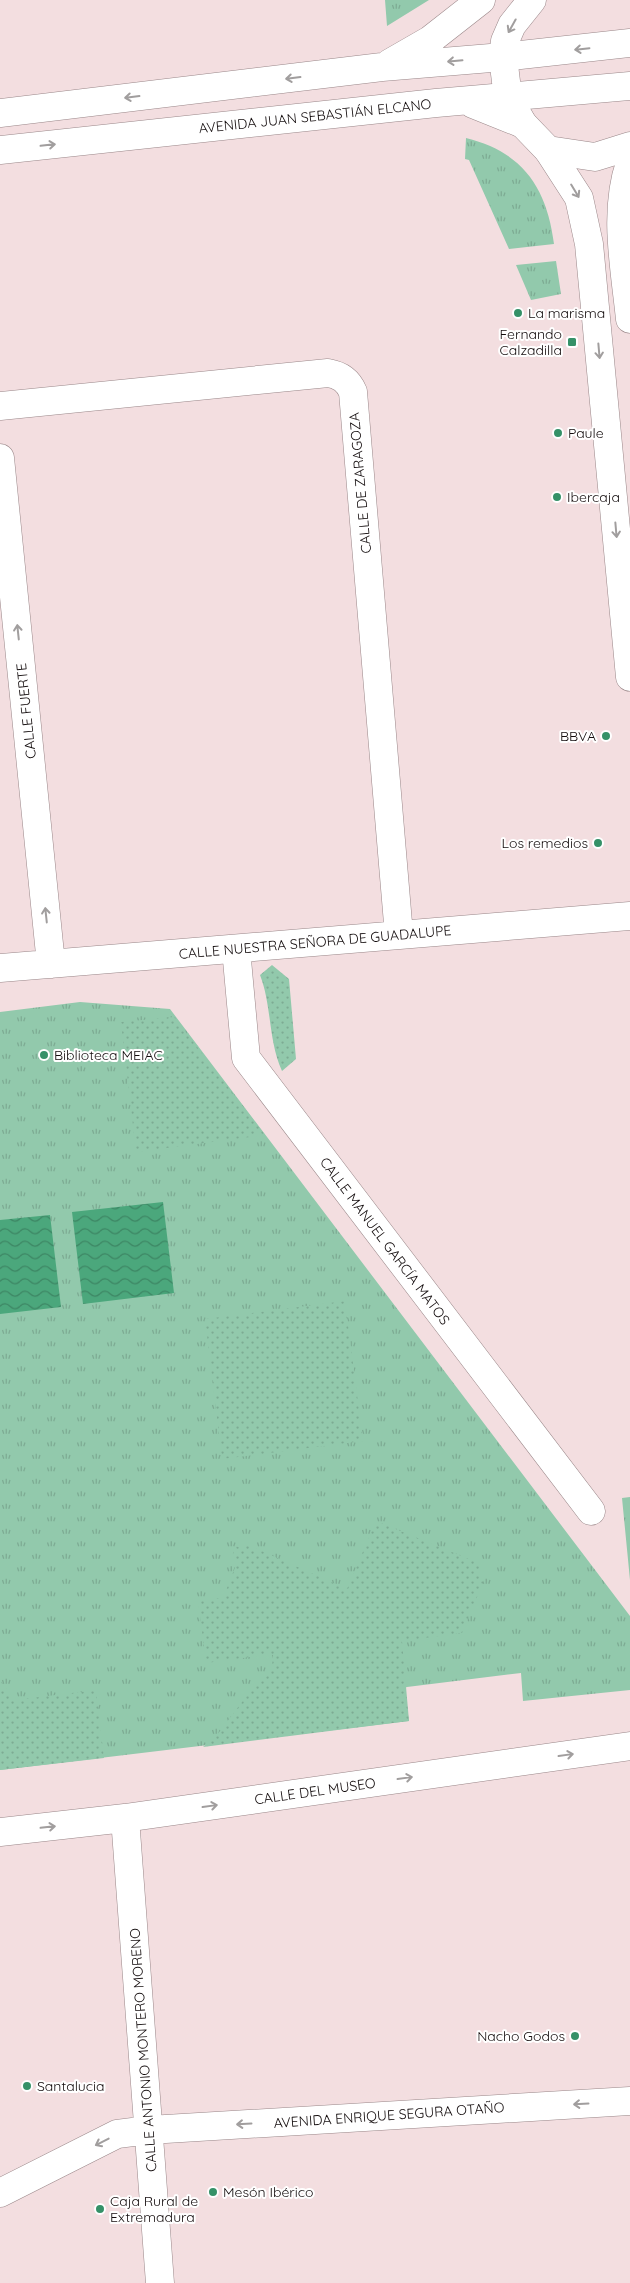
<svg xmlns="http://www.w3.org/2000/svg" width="630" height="2283" font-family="Quicksand,sans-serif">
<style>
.grass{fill:url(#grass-tufts)}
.garden{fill:url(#garden-dots)}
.water{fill:url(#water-waves)}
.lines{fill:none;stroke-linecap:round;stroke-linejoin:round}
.minor-casing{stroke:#998688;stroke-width:29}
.major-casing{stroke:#998688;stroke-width:29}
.highway-casing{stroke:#998688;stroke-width:29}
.minor{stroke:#fff;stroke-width:28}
.major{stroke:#fff;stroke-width:28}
.highway{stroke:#fff;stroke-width:28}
.oneway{stroke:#a19e9e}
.poi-dot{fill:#359168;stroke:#fff;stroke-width:2}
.labels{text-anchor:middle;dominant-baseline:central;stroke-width:4;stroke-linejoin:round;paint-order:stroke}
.street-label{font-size:14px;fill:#130c0d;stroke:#fff}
.poi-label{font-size:14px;fill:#130c0d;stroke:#fff;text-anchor:start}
</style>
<defs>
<pattern id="grass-tufts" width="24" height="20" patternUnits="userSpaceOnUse" patternTransform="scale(1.25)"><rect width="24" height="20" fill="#92c9ac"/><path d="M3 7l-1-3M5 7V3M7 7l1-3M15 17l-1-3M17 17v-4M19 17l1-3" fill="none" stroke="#7dab93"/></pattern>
<pattern id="garden-dots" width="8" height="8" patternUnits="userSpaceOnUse" patternTransform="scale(1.25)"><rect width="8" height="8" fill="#92c9ac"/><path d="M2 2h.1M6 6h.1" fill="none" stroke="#7dab93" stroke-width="1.8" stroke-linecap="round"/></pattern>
<pattern id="water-waves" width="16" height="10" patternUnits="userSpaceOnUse" patternTransform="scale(1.25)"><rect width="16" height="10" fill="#4ba77c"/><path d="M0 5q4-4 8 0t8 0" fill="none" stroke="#3d8664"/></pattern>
</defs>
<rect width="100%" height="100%" fill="#f3dee0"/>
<path class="grass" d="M385 0H429L387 26Z
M466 138C523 152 547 188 554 244L509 249 469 160 465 159Z
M556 261 561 294 531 300 516 265Z
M80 1002 170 1009 630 1616V1690L523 1701 521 1673 407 1687 404 1688 409 1721 0 1770V1012Z
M630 1497V1580L622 1498Z"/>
<path class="garden" d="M272 965 289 979 296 1059 282 1071C268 1040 272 1006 260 975Z
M174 1017 265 1135 136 1152 121 1022Z
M345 1301 363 1441 222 1459 205 1319Z
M376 1521 481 1564 476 1575 485 1578 462 1633 402 1641 409 1721 203 1747 217 1735 248 1694 267 1676 272 1667 273 1654 206 1663 198 1600 223 1598 238 1560 232 1556 236 1546 244 1550 246 1544 347 1589Z
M0 1680 15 1700 96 1690 104 1758 0 1770Z"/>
<path class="water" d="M163 1202 174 1293 83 1304 72 1212Z
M50 1215 61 1307 0 1314V1220Z"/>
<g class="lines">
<g class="minor-casing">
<path id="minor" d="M548 150 579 198 589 244 630 677
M630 163C613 212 625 269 630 319
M0 406 328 373C340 375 348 380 353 392L399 935
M0 458 51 964
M236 949 246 1058 591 1511
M0 968 630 916
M125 1818 160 2283
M0 1832 125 1818 630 1746
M0 2193 117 2134 149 2130 630 2101"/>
</g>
<g class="major-casing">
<path id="major" d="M532 0 512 25 505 41 503 57 508 98 523 124 548 150 595 157 630 146"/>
</g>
<g class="highway-casing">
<path id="highway" d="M390 63 430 40 481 0
M473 104 523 124
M0 113 382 67 503 57 630 43
M0 150 436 103 630 86"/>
</g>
<use href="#minor" class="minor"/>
<use href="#major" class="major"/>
<use href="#highway" class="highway"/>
</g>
<defs><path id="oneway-shaft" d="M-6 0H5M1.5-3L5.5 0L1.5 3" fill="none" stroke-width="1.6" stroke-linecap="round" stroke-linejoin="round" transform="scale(1.25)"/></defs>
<g class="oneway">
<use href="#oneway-shaft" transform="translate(512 26) rotate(119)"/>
<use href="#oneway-shaft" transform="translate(582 49) rotate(174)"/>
<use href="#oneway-shaft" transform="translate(455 61) rotate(175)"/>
<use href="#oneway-shaft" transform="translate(293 78) rotate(173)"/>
<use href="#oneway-shaft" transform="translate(132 97) rotate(173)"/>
<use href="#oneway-shaft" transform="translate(48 145) rotate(-6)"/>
<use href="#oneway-shaft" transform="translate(575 191) rotate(59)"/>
<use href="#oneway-shaft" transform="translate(599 351) rotate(85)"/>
<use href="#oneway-shaft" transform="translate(616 530) rotate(85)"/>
<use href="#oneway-shaft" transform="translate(18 632) rotate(-96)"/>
<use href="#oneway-shaft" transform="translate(46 915) rotate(-96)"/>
<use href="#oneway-shaft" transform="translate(566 1755) rotate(-8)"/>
<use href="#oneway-shaft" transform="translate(405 1778) rotate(-8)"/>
<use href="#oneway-shaft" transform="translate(210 1806) rotate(-8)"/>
<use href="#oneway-shaft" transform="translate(48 1827) rotate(-6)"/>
<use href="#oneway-shaft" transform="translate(581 2104) rotate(177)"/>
<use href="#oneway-shaft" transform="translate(244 2124) rotate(177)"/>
<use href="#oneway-shaft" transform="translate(102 2142) rotate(153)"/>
</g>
<g class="poi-dot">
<circle cx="518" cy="313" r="5"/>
<rect x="567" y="337" width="10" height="10" rx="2.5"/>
<circle cx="558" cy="433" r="5"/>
<circle cx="557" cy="497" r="5"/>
<circle cx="606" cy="736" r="5"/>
<circle cx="598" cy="843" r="5"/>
<circle cx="44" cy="1055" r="5"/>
<circle cx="575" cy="2036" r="5"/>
<circle cx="27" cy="2086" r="5"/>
<circle cx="213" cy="2192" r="5"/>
<circle cx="100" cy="2209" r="5"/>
</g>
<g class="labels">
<g class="street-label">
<text transform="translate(315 116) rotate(-6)">AVENIDA JUAN SEBASTIÁN ELCANO</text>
<text transform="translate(360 483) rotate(-95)">CALLE DE ZARAGOZA</text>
<text transform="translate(26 711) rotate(-96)">CALLE FUERTE</text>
<text transform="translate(315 942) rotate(-5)">CALLE NUESTRA SEÑORA DE GUADALUPE</text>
<text transform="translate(385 1241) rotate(53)">CALLE MANUEL GARCÍA MATOS</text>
<text transform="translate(315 1791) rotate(-8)">CALLE DEL MUSEO</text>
<text transform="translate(143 2050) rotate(-94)">CALLE ANTONIO MONTERO MORENO</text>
<text transform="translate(389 2115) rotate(-4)">AVENIDA ENRIQUE SEGURA OTAÑO</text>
</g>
<g class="poi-label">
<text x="528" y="313">La marisma</text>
<text x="562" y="334" text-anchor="end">Fernando<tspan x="562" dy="16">Calzadilla</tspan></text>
<text x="568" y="433">Paule</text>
<text x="567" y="497">Ibercaja</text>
<text x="596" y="736" text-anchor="end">BBVA</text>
<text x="588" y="843" text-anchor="end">Los remedios</text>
<text x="54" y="1055">Biblioteca MEIAC</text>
<text x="565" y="2036" text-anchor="end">Nacho Godos</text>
<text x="37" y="2086">Santalucia</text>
<text x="223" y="2192">Mesón Ibérico</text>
<text x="110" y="2201">Caja Rural de<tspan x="110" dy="16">Extremadura</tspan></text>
</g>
</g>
</svg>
